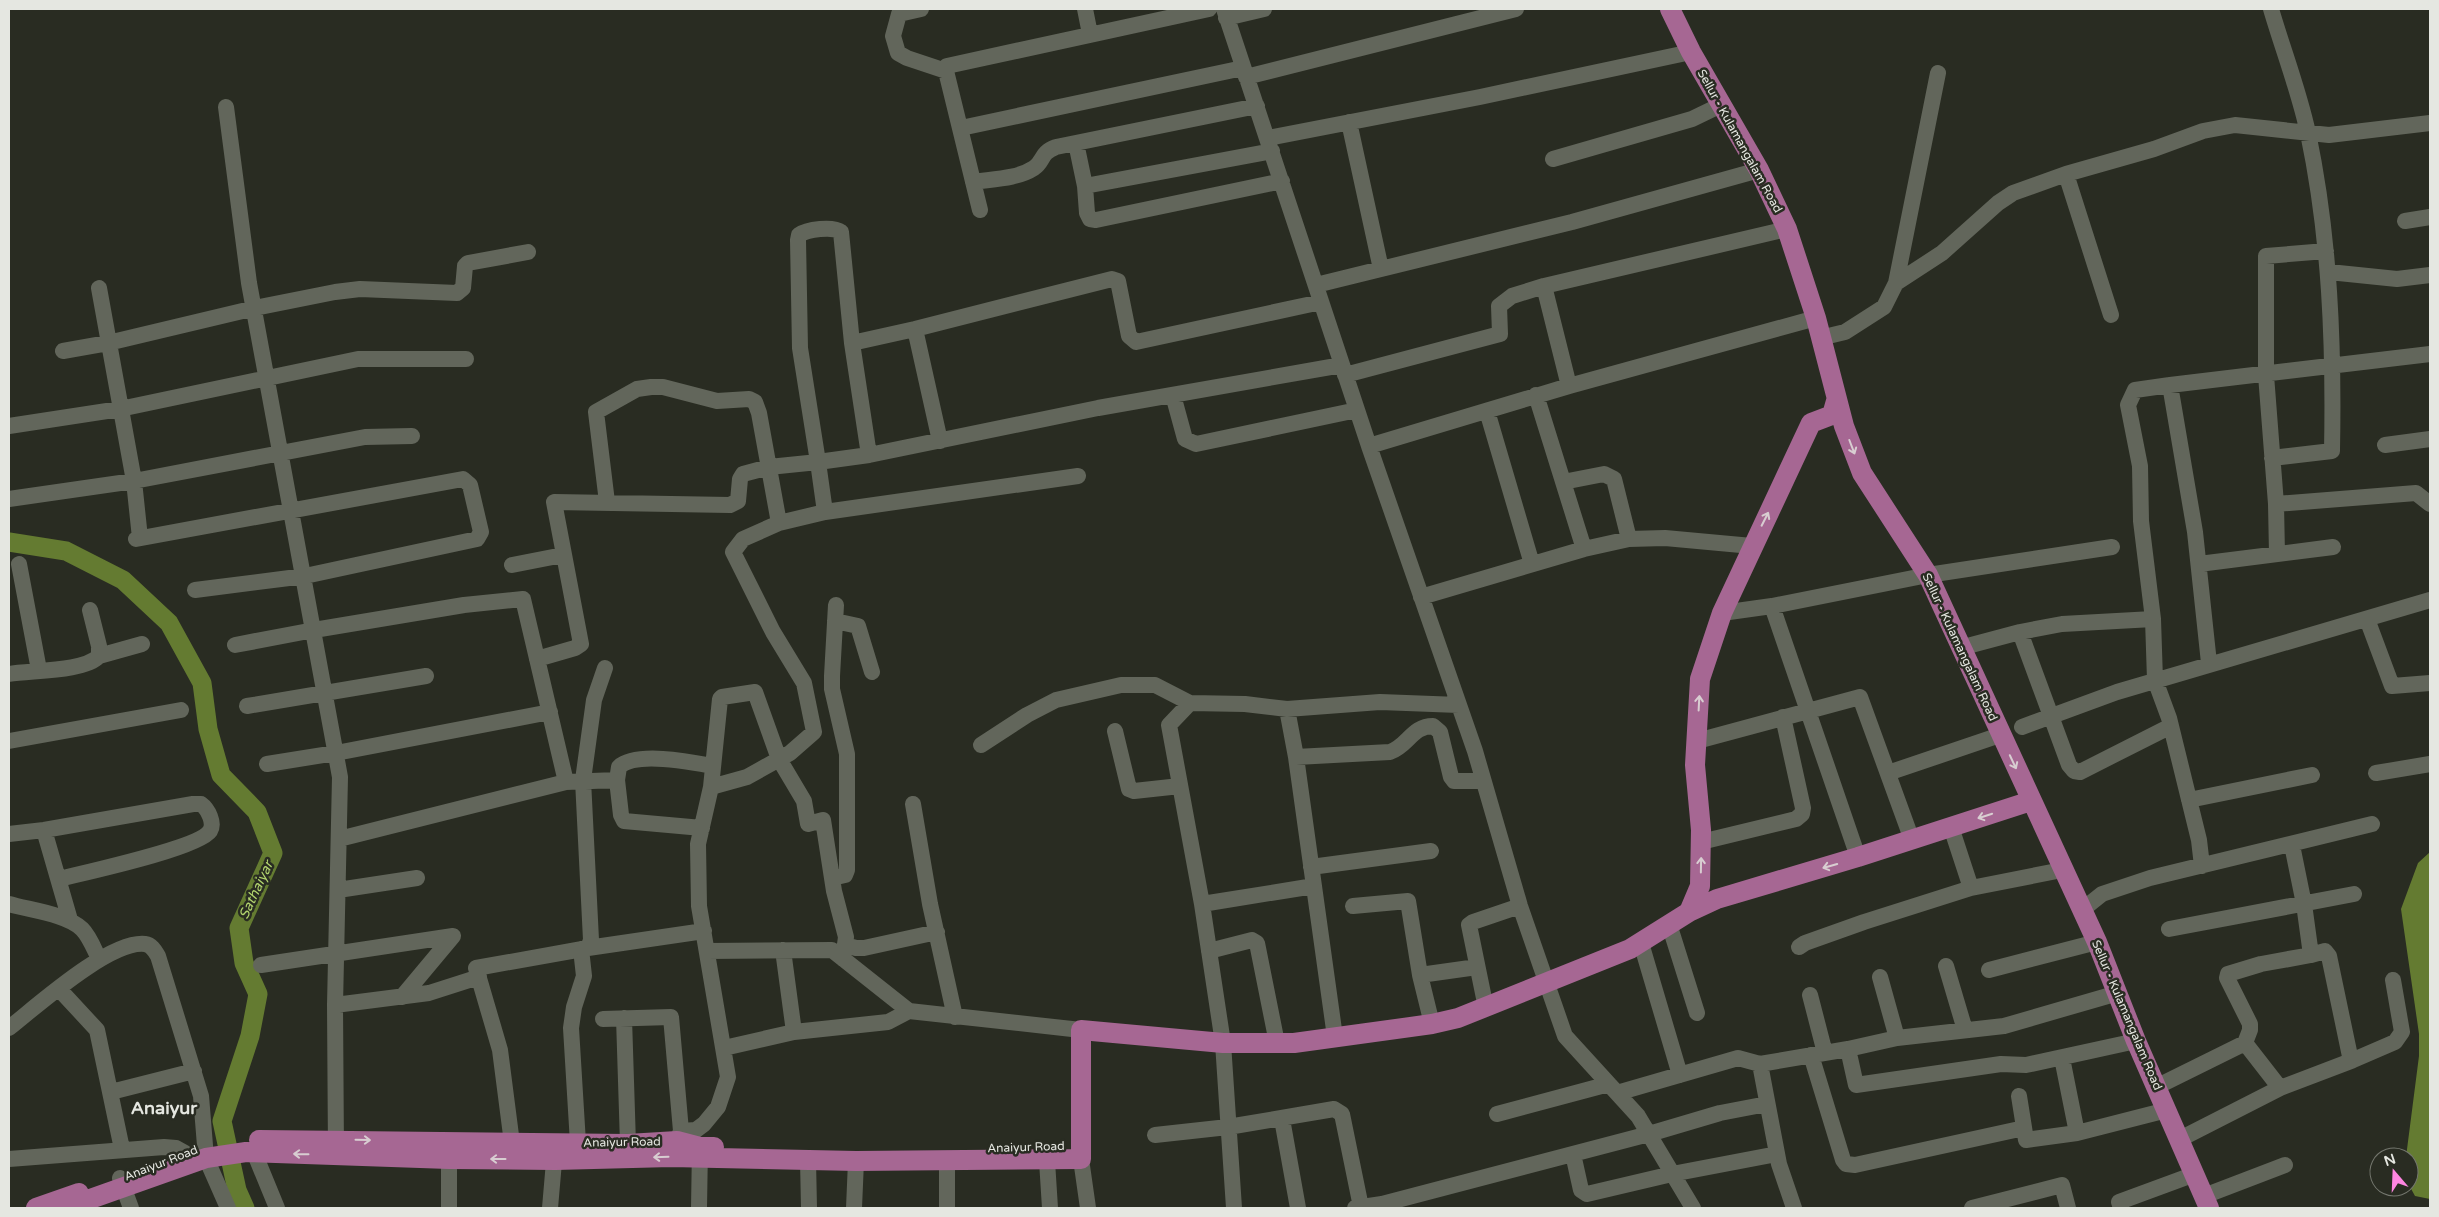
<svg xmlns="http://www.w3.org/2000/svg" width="2439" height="1217" font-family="'Varela Round',sans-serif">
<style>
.water{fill:#647b31}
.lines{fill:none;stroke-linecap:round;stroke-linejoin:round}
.river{stroke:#647b31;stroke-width:19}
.minor{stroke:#62665b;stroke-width:16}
.major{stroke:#a66793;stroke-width:20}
.oneway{stroke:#d8cdd1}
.labels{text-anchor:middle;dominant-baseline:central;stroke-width:5;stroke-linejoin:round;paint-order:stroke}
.street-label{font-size:12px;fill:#e5e7e1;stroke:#292c22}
.water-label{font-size:14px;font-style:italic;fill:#b2d46e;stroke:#292c22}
.district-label{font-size:18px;font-weight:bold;fill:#e5e7e1;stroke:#292c22}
</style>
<rect width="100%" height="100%" fill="#292c22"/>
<path class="water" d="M2430 852V1199L2415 1196 2409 1185V1157H2406L2419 1056V1034L2401 909 2418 863Z"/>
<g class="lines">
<path class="river" d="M9 542 66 551 123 580 169 623 202 683 208 729 221 775 257 812 273 853 239 928 244 963 258 994 250 1036 222 1121 237 1190 245 1208"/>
<path class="minor" d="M921 9 899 14 893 36 898 53 907 58 946 71
M1085 9 1090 34
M1224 9 1369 446
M2271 9C2283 50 2299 91 2308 133 2330 238 2334 344 2332 451L2272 458
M1226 18 1264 9
M1246 77 1516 9
M226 107 249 283 340 777 335 1005 336 1153
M1349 122 1381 269
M961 128 1243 68
M1268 138 1480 97 1691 52
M1076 143 1085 186 1272 151
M1553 159 1692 119 1721 105
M2066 174 2111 315
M973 182C993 179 1017 179 1034 168 1044 161 1040 153 1056 147L1257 106
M1085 186 1087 213 1090 219 1096 220 1282 181
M980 210 946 71 947 66 1209 9
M2405 221 2430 217
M2326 251 2266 256V375L2276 504 2416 493 2430 504
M2329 272 2397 279 2430 275
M1896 283 1938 73
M1316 285 1572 222 1759 170
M99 288 134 481 140 538
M915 329 940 441
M1820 338 1845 332 1884 307 1896 283 1942 253 1998 203 2013 193 2066 174 2154 149 2203 131 2235 125 2329 135 2430 123
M852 343 915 329 1112 279 1118 281 1129 336 1136 342 1321 302
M63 351 108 343 255 308 335 292 360 289 457 293 463 288 465 266 468 263 528 252
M1345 375 1500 334 1499 306 1512 296 1544 286
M2170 385 2135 390 2128 405 2140 466 2141 521 2153 619 2155 680 2169 718 2199 840 2202 866
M1569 386 1544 286 1787 229
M1173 395 1185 439 1196 444 1357 410
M1536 395 1584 549
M1487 411 1532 564
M9 426 120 409 358 359H466
M2385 445 2430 439
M1563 482 1604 474 1614 479 1629 539
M9 499 134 481 365 437 412 436
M607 502 596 412 637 389 651 387H663L717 401 749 399 755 402 759 413 779 523
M2276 504 2277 554
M825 512 1078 476
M136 539 463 479 470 485 481 532 477 539 305 576 195 590
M19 564 39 670
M2199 564 2333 547
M512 565 563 555
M1421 597 1584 549 1629 539 1665 538 1752 546
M1772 606 1858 857
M1722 613 1772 606 1928 575 2112 547
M2367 619 2392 686 2430 683
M835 621 858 626 872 672
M2020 632 2069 765 2074 771 2080 772 2171 726
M235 645 314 630 464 605 523 599 566 782
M1960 648 2020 632 2062 624 2153 619
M99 656 142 644
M537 659 575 648 581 644 554 502 730 505 738 501 740 479 743 474 769 467 818 462 800 348 798 240 799 235C807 229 833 226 841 232L852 343 869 455
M2209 663 2195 532 2170 385 2430 354
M9 674C31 670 84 672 99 656V646L90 610
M1190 703 1169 725 1202 904 1223 1043 1234 1208
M247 706 426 676
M1287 709 1296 757 1335 1037
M2022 727 2117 692 2430 600
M1115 731 1129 789 1134 791 1180 786
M9 741 181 710
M1697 741 1860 697 1912 840
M981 745 1027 715 1056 700 1121 685H1155L1190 703 1245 704 1287 709 1380 702 1459 705
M1296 757 1390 752C1408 746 1412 726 1433 726L1440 732 1451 777 1454 781H1483
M267 764 336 753 550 712
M1888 773 2000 735
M2376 773 2430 764
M617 780 619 767C636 751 691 762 712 766
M711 787 720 699 722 697 755 692 779 759 804 801 808 824 823 820 834 891 846 937 843 959
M2189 800 2312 775
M913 804 930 904 955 1017
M44 830 70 920
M9 834 44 830 193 804H201C208 809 215 823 210 831 199 848 83 873 59 879
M339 839 566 782 617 780 621 815 624 821 702 828
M1701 842 1796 819 1802 814 1803 808 1783 717
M1311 867 1431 851
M832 878 845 875 847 870V754L832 689V676L836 605
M1971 888 2062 870
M338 890 417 878
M9 904C29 910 67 914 82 929 90 937 94 949 99 959
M1202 904 1314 886
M1353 906 1408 901 1420 975 1432 1024
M2082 910 2102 894 2150 878 2372 824
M1669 924 1697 1013
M2169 929 2354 894
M1641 943 1680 1075
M845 945 856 948H864L937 932
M1799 947 1805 943 1864 922 1971 888 1951 827
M588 948 591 940 583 780 594 700 605 668
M783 950 794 1032
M707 951 832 950 909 1011 1081 1030
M1209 951 1252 940 1257 943 1277 1043
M2311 955 2325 951 2329 956 2351 1061
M261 965 453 936 402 997
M1946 966 1965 1030
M1989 970 2097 942
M1420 975 1477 967
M1880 977 1897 1038
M59 989 97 1030 122 1149
M1810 995 1825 1053
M335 1005 429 993 479 977
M1486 1008 1469 925 1473 922 1520 906
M624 1018 628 1144
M603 1019 671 1017 681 1131
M9 1028C37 1006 110 940 145 944 152 945 155 951 158 956L201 1096 206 1158 228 1208
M2245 1043 2250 1030V1024L2227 978 2228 974 2261 964 2311 955 2304 904 2292 845
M724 1048 794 1032 888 1022 909 1011
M1848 1049 1897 1038 2004 1026 2118 993
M1811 1055 1843 1160 1846 1164 1855 1165 2024 1128
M2062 1058 2077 1133
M1760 1064 1779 1164 1794 1208
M2156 1087 2245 1043 2280 1088
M111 1092 194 1071
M1617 1093 1738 1058 1760 1064 1848 1049 1856 1085 2001 1064 2026 1065 2136 1041
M2019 1096 2026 1140 2077 1133 2167 1110
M1497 1114 1609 1084
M1282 1119 1298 1208
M1155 1135 1228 1127 1334 1109 1342 1114 1361 1207
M2180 1139 2280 1088 2351 1061 2395 1042 2402 1032 2393 980
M677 1141 681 1131 696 1130 704 1124 718 1107 728 1077 699 906 698 844 711 787 747 777 790 753 814 732 804 683 773 632 733 552 743 539 779 523 825 512 818 462 869 455 1098 408 1342 365
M512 1143 500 1050 476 968 588 948 704 931
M578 1143 571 1028 574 1007 584 976 581 949
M254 1152 277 1208
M1573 1154 1581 1190 1587 1194 1672 1174 1777 1154
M9 1159 164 1147 176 1148 185 1153
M1081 1159 1088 1208
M808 1160 809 1208
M1047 1161 1050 1208
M947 1162V1208
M120 1178 131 1208
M2204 1196 2285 1165
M449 1208V1159
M550 1208 555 1150
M699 1208 700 1147
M854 1208 856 1161
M1355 1208 1382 1204 1649 1134 1720 1113 1767 1104
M1693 1208 1638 1116 1565 1036 1520 906 1475 751 1369 446 1569 386 1816 318
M1972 1208 2062 1185 2068 1208
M2121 1208 2119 1202 2195 1174"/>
<path class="major" d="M1670 9 1691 52 1759 170 1787 229 1816 318 1844 426 1862 473 1928 575 2097 942 2136 1041 2209 1208
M1689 912 1700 886 1701 830 1695 765 1700 679 1722 613 1811 423 1832 415 1836 401
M259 1140 628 1144 677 1141 700 1147H714
M36 1208 79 1193
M65 1208 206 1158 246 1152 449 1159 555 1160 671 1157 856 1161 1081 1159V1030L1223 1043H1294L1432 1024 1458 1018 1630 949 1689 912 1717 899 1858 857 2031 801"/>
</g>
<defs><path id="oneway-shaft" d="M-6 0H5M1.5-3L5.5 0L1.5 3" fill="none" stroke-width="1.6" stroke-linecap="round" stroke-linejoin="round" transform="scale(1.25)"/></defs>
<g class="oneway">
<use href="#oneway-shaft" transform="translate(1852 447) rotate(69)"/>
<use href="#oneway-shaft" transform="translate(1765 519) rotate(-63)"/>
<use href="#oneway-shaft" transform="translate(1699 703) rotate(-87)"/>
<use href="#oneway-shaft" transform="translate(2013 762) rotate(65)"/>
<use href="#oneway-shaft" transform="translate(1985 816) rotate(162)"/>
<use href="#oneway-shaft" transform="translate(1701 865) rotate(-89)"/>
<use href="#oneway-shaft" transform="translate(1830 866) rotate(164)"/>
<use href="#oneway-shaft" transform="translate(363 1140) rotate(1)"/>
<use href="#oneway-shaft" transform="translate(301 1154) rotate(-179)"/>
<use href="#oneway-shaft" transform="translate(661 1157) rotate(178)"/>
<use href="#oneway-shaft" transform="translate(498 1159) rotate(-180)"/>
</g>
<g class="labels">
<g class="street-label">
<text transform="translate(1740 141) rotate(61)">Sellur - Kulamangalam Road</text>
<text transform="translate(1960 647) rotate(65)">Sellur - Kulamangalam Road</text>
<text transform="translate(2127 1015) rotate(67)">Sellur - Kulamangalam Road</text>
<text transform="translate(622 1142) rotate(-1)">Anaiyur Road</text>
<text transform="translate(1026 1147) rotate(-2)">Anaiyur Road</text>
<text transform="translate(161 1163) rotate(-21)">Anaiyur Road</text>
</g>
<g class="water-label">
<text transform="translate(256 890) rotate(-65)">Sathaiyar</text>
</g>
<g class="district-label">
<text x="164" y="1108">Anaiyur</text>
</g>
</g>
<rect width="2439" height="1217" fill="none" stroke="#e5e7e1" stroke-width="20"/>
<g transform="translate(2394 1172) rotate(341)"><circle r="24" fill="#292c22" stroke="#74776e"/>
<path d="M0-4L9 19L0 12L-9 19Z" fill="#fe86e1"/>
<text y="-8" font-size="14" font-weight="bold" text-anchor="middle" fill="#e5e7e1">N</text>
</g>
</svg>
